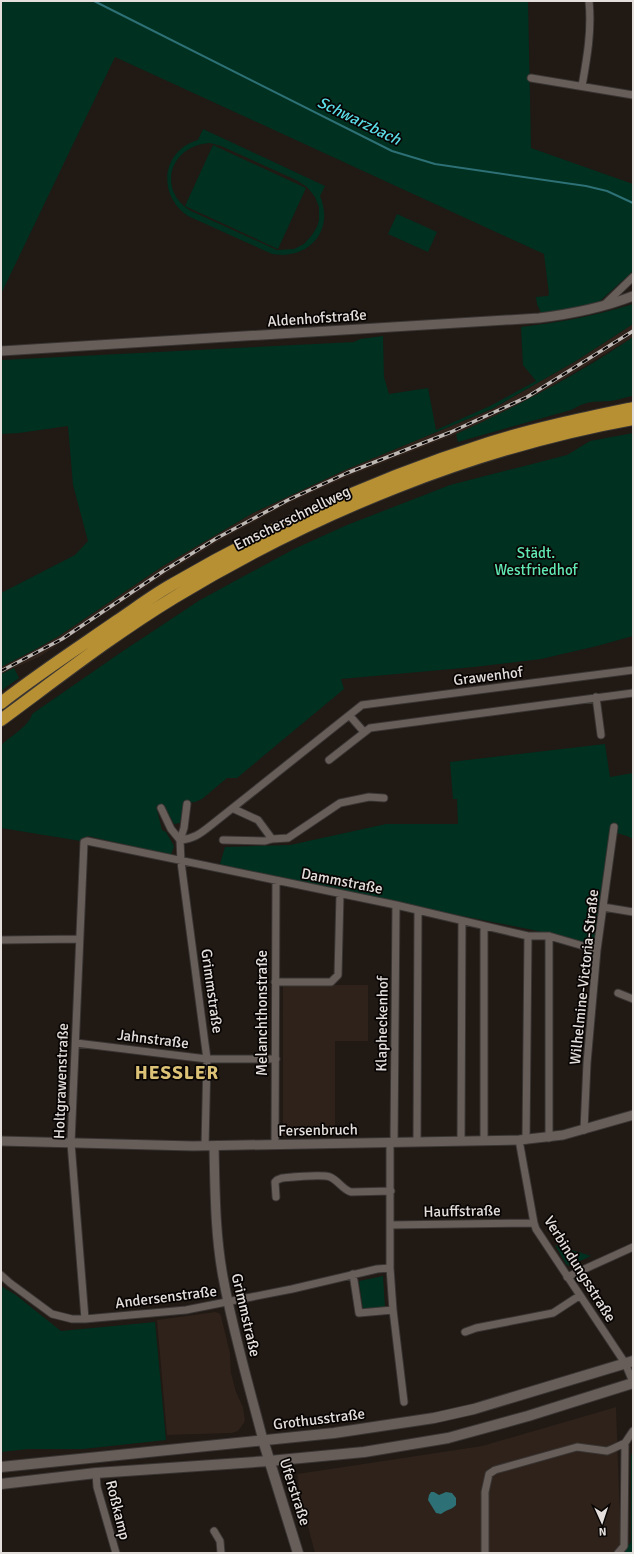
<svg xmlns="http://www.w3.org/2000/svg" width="634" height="1554" font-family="Signika,sans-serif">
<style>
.built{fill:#2e221a}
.green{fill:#003020;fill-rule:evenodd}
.water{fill:#2d7075}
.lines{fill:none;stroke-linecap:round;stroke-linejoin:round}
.stream{stroke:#2d7075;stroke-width:2}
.minor-casing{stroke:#393533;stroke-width:9}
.tertiary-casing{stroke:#393533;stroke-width:11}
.secondary-casing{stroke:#393533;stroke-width:12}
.motorway-casing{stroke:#393533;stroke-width:14}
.minor{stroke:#675e59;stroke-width:7}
.tertiary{stroke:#675e59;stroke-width:9}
.secondary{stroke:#675e59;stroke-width:10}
.motorway{stroke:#b79034;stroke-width:12}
.rail-casing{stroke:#beb8b5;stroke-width:3.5}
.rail{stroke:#080504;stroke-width:2;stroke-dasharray:6;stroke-linecap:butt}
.labels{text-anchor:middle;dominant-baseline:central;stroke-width:3.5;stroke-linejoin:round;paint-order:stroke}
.street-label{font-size:15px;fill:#e4dfdc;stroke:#080504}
.park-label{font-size:15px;fill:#61e9b4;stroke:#080504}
.water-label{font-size:16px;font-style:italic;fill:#5adce6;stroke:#080504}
.district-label{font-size:19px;font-weight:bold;letter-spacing:1px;fill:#dcc276;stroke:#080504}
</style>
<rect width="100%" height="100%" fill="#201914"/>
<path class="built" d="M633 324V337L542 392 503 413 456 434 347 477 289 503 219 541 167 573 39 657 1 674V667L36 649 59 636 163 566 253 513 345 470 492 409 576 361Z
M283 985H368V1041H335V1135L283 1136Z
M215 1312 219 1313 221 1316 230 1353 231 1373 236 1392 243 1407 245 1420 244 1423 238 1431 232 1433 167 1435 157 1320Z
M616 1407 621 1546 619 1553H315L300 1497 297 1474 482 1446Z"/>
<path class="green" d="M1 1H528L531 148 633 184V271L600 301 574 309 541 313 537 304 536 297 548 296 549 294 544 254 115 57 1 294Z
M203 129 325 186 320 196C335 231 308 260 272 254L188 216C157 195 161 151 198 140ZM210 143 221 146 296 180 307 187 315 197 319 207V220L317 227 312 235 304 244 294 249 277 250 191 211C156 190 170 145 210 143Z
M213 145 306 188 278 249 185 206Z
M397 214 437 232 428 252 388 234Z
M633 304V324L576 361 492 409 345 470 253 513 163 566 59 636 36 649 1 667V593L75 555 88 541 73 485 68 426 19 433 1 434V360L354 342 360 339 383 336 384 377 389 394 428 388 436 430 490 406 536 381 523 365 521 327C562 322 594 316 633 304Z
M633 337V396C626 397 618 400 611 401 593 402 589 400 571 410L458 442 456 434C518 406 577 375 633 337Z
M633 433V636L597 646 541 659 474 667 341 679 344 689 237 778H227L202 799 195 802 184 803 180 823 174 824 164 805 156 806 162 830 166 832 174 846 171 855 88 836 81 841 1 828V745C10 737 30 725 32 714L120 653 200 600 294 549 347 525 450 485 567 455 590 441Z
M14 668 19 678 1 691V674Z
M605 744 610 777 633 773V839L627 836 610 831 595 934V945L533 930 219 867 225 847 290 845 386 824H458L457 799H453L450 762Z
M555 1245 591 1256 569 1266 566 1264Z
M383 1276 385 1307 363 1309 359 1281Z
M1 1286 16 1295 61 1331 155 1322 166 1440 83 1449H28L1 1452Z
M633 1450V1553H623L631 1542V1456Z"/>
<path class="water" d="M431 1492H434L439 1495 446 1492 452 1493 456 1498V1505C452 1510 447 1509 441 1514L436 1513 428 1500 429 1495Z"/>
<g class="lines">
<path class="stream" d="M94 1 392 151 435 164 586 186 607 191 633 203"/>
<g class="minor-casing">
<path id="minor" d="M531 78 633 95
M582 86C587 58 592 30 589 1
M603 306 633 277
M596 697 601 735
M350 716 364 732
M329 760 370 728 633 693
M187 804 184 828 180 840 181 862 207 1059 205 1146
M161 808 171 829 180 840
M234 809 258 820 272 839 288 838 340 803 369 797 384 798
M180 840C193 839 200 834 210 826L362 705 633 670
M223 840 265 841 272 839
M603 907 633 912
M1 940 79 939
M275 982H331L338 975 340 894
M618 993 633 999
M76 1043 207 1059H276
M584 1130 587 1063 597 950 614 827
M549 1138V936
M519 1140 534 1223 536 1229 625 1363 633 1382
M526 1140 528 936
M461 1141 462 921
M484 1141V926
M390 1142V1268L393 1310 404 1402
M394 1142 396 905
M417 1142 418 911
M275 1145 276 881
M276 1197 275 1182 277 1180 282 1178C293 1177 322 1174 330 1177 339 1181 342 1189 351 1192L391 1191
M390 1225 534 1223
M353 1274 359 1313 393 1310
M1 1275 10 1283 52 1314 72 1319H85L186 1310 292 1289 377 1269 390 1268
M567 1277 633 1247
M85 1319 71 1143 84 842 87 841 396 905 528 936H549L597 950
M465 1332 476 1328 553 1313 579 1296
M96 1473 97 1487 116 1553
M214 1531 220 1541 221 1553
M485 1553V1492L489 1474 495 1470 577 1447 607 1451 612 1449 625 1443 633 1431
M618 1553 624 1546 625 1443"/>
</g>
<g class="tertiary-casing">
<path id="tertiary" d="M1 351 539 318C572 314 602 308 633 296
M1 1141 193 1146 519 1140 563 1135 633 1115
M214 1146C215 1190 215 1234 223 1277 233 1332 249 1386 263 1440"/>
</g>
<g class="secondary-casing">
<path id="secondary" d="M263 1440 298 1553
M1 1467 334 1433 434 1418 474 1409 633 1361
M1 1484 96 1473 269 1461 364 1452 448 1438 528 1416 633 1383"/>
</g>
<g class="motorway-casing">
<path id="motorway" d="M1 703C38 674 78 648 117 621 135 609 153 595 173 584 273 526 378 478 489 443 536 428 585 418 633 408
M1 720C58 678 114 634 175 597 314 513 472 448 633 419"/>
</g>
<use href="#minor" class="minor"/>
<use href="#tertiary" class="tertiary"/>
<use href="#secondary" class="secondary"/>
<use href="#motorway" class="motorway"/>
<g class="rail-casing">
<path id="rail" d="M1 671 62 639 165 570 217 538 288 500 347 473 451 432 527 397 633 331"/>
</g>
<use href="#rail" class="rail"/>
</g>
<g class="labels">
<g class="street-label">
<text transform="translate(317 318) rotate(-4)">Aldenhofstraße</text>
<text transform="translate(292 518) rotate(-26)">Emscherschnellweg</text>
<text transform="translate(488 676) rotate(-7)">Grawenhof</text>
<text transform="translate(342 881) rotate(11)">Dammstraße</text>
<text transform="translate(584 977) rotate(-84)">Wilhelmine-Victoria-Straße</text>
<text transform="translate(212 991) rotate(82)">Grimmstraße</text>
<text transform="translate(262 1013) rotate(-90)">Melanchthonstraße</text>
<text transform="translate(382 1024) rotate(-89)">Klapheckenhof</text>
<text transform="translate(153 1039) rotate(7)">Jahnstraße</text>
<text transform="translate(61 1081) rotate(-88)">Holtgrawenstraße</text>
<text transform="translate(318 1130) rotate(-1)">Fersenbruch</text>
<text transform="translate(462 1211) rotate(-1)">Hauffstraße</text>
<text transform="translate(580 1269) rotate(58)">Verbindungsstraße</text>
<text transform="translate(166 1297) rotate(-7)">Andersenstraße</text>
<text transform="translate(246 1315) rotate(77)">Grimmstraße</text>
<text transform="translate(319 1419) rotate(-7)">Grothusstraße</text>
<text transform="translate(295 1492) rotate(72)">Uferstraße</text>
<text transform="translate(118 1510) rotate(76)">Roßkamp</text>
</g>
<g class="park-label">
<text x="536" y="553">Städt.<tspan x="536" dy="17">Westfriedhof</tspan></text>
</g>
<g class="water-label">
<text transform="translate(359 121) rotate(26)">Schwarzbach</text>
</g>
<g class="district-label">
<text x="177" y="1073">HESSLER</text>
</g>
</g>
<rect width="634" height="1554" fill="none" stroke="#e4dfdc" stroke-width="4"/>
<g transform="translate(602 1522) rotate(177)" stroke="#080504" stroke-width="3" paint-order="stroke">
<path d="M0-3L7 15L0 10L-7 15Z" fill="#e4dfdc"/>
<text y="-6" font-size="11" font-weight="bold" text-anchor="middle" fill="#e4dfdc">N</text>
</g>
</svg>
